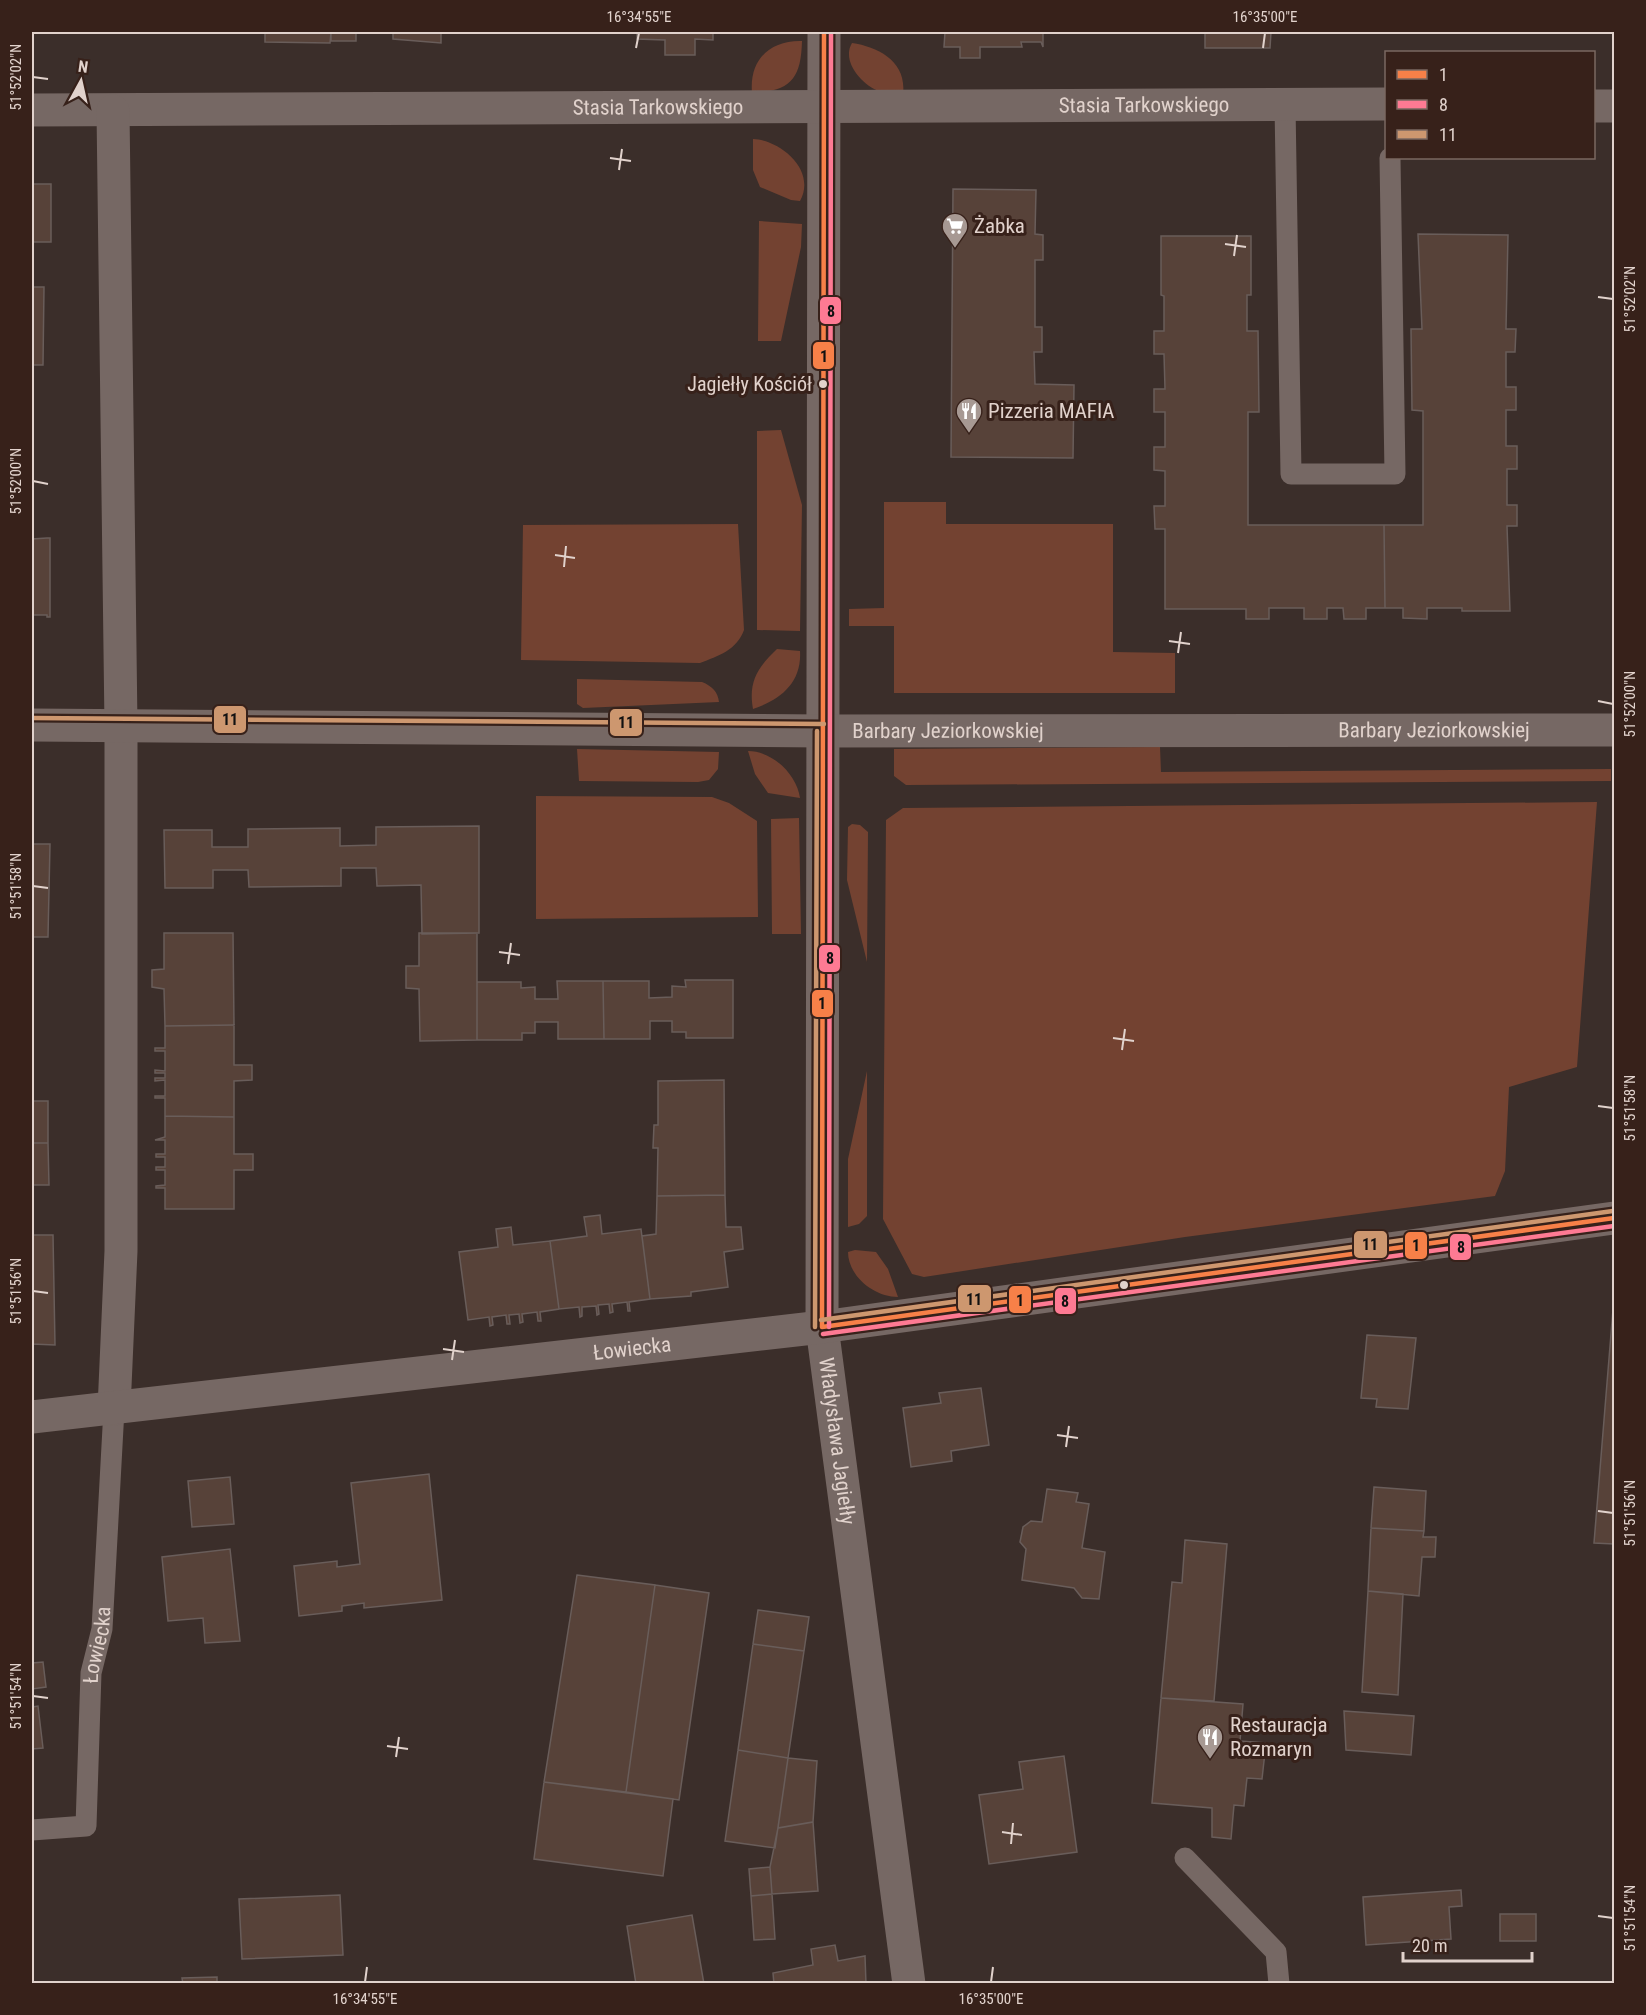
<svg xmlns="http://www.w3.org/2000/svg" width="1646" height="2015" font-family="'Roboto Condensed',sans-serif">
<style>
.green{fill:#734231}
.building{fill:#574239;stroke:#695d5a;stroke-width:1.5}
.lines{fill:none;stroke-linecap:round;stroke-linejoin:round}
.lane{stroke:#766864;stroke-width:21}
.street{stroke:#766864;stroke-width:33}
.bus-1-casing{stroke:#37211a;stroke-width:9}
.bus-2-casing{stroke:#37211a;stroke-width:9}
.bus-3-casing{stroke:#37211a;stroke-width:9}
.bus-1{stroke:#f78048;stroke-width:4.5}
.bus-2{stroke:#fe7a93;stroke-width:4.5}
.bus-3{stroke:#cd976f;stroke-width:4.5}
.ticks{fill:none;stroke:#e1d2cc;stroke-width:2}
.bus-dot{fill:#e1d2cc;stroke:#37211a;stroke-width:2}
.labels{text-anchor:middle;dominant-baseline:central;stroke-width:6;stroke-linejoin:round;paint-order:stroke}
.bus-label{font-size:20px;fill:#e1d2cc;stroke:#37211a;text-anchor:end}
.street-label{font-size:21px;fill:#e1d2cc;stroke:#37211a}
.poi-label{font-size:21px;fill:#e1d2cc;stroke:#37211a;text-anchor:start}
.line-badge{stroke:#37211a;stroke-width:2}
.pale-badge-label{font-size:16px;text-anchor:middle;font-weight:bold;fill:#111}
.neatline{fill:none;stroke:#e1d2cc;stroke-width:2}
.ticks-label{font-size:15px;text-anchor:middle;fill:#e1d2cc}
</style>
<rect width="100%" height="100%" fill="#3b2e2a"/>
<path class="green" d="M802 41C801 80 790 91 752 93 749 59 771 40 802 41Z
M852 43C879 47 907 62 903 94 895 94 886 94 879 91 862 85 841 61 852 43Z
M753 139C780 140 817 170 800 201L791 200 760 187 753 170Z
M759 221 802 224 801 247 781 341H758Z
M781 430 802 505 800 631 757 630V431Z
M884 502H946V524H1113V652L1175 653V693H894V626H849V609L884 608Z
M738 524 744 630C737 650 718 656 700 663L521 660 523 525Z
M777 649 800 651C802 683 780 700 753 709 748 682 758 667 777 649Z
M577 679 702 682C712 686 718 692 719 702L583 708 577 704Z
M1160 747 1161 772 1611 769V781L906 785 894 776V749Z
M577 749 719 752 718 769 709 780 698 782 579 781Z
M748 751C773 751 797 775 800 798L768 793 755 774Z
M536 796 712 797 729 803 757 821 758 917 536 919Z
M1597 802 1577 1067 1509 1087 1505 1171 1495 1196 1185 1237 924 1277 912 1274 883 1219 886 820 903 808Z
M799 818 801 934H772L771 819Z
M852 824 860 825 868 832 867 962 847 880 848 827Z
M867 1071V1216L859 1224 848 1227V1159Z
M855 1250 876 1252 888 1269 898 1297C874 1297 848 1276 848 1252Z"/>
<path class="building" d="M265 32H331L330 43 265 42Z
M331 32H356V41H331Z
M393 32H441V43L393 39Z
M637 32H713V40L695 39V55H665V40L637 39Z
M945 32H1043V47L1041 42H1021L1022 47H980V58H960V47H944Z
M1205 32H1271L1270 48H1205Z
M32 184H51V242H32Z
M953 189 1036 190 1035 234 1043 235V260H1035V327H1042V352H1034L1035 384 1074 385 1073 458 951 457Z
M1418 234 1508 235 1506 329H1516L1515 352H1506V387H1516V410H1506V446H1517V469H1507V505H1517V526H1507L1510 611H1462V608H1427V619L1403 618V608H1385L1384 525H1423V411L1412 410 1411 329H1422Z
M1161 236H1251V295H1247V331H1258L1259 412H1248V525H1384L1385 608H1366V619H1344L1343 608H1327V619H1304V608H1269V619H1246V609H1165V529H1155L1154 506H1165V471L1154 470V447H1165V412H1154V389H1165L1164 354H1154V331H1164V296L1161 295Z
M32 287H44L43 365H32Z
M47 538H50V617H47V615H32V539Z
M479 826V933L422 934 421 885 377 886 376 868H341V886L249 887 248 870H213V888H165L164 830H212V847H248V829L340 828V846L376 845V827Z
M32 844H50L48 937H32Z
M164 933H233L234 1025 165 1026 164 989 152 987V970L164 969Z
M419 933H477V1040L420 1041 419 989 406 988V966H419Z
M685 980H733V1038H686V1032H672V1021H650V1039H604L603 981H649V998L672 997V986L686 987Z
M557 981H603L604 1039H558V1022H535V1033H522V1040H477V982H521V988L535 987V999H558Z
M234 1025V1065H252V1080L234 1081V1117L165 1116V1098H155V1096H165V1080L155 1081V1078H165V1073H155V1070L165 1071V1051H155V1048H165V1026Z
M724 1080 725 1195 657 1196 658 1148H653L654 1125H658V1081Z
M32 1101H48V1143H32Z
M165 1116 234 1117V1154H253V1170H234V1209H165V1188H156V1186L165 1185V1170H156V1167H165V1157H156V1154H165V1140H155L165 1137Z
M32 1143H48L49 1185H32Z
M725 1195 726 1227H741L743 1249 724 1252 728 1287 691 1292V1296L650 1299 642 1236 656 1234 657 1196Z
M600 1215 602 1234 641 1229 650 1299 629 1302 630 1311H628L627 1302 612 1304 613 1312 610 1313 609 1304 598 1305 599 1314 597 1315 596 1306 582 1307V1316L580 1317 579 1307 559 1309 550 1241 587 1236 584 1217Z
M511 1227 513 1245 550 1241 559 1309 540 1312 541 1321H538L537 1312 522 1314 523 1322 520 1323 519 1314 509 1315 510 1324H507L506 1315 492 1317 493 1325 490 1326 489 1317 468 1320 459 1252 498 1247 496 1229Z
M32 1235H53L55 1345 32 1344Z
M1614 1297V1544L1594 1543Z
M1367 1335 1416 1338 1408 1409 1376 1407 1377 1399 1361 1398Z
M981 1388 989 1445 951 1451 952 1461 911 1467 903 1408 941 1403 939 1393Z
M429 1474 442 1600 364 1608V1603L342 1606V1611L299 1616 294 1566 337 1561V1567L360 1564 351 1483Z
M230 1477 234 1524 192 1527 188 1481Z
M1374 1487 1426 1491 1424 1531 1371 1528Z
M1047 1489 1078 1493 1076 1502 1089 1504 1082 1548 1105 1552 1099 1599 1082 1598 1074 1588 1022 1580 1026 1549 1020 1542 1023 1527 1031 1521 1042 1522Z
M1371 1528 1424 1531 1423 1537H1436L1435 1557H1422L1419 1596 1368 1591Z
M1185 1540 1227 1544 1214 1701 1161 1698 1172 1582 1182 1583Z
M230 1549 240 1641 205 1643 203 1618 168 1621 162 1557Z
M577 1575 655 1585 626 1792 544 1782Z
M655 1585 709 1593 679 1800 626 1792Z
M1368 1591 1403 1594 1398 1695 1362 1692Z
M758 1610 809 1617 804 1651 753 1644Z
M753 1644 804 1651 788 1758 738 1750Z
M43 1662 46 1687 32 1689V1663Z
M1161 1698 1243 1704 1240 1741 1266 1743 1262 1779 1247 1778 1244 1806 1234 1805 1231 1839 1212 1837V1808L1152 1803Z
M32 1703V1707L38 1706 43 1748 32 1749Z
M1344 1711 1414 1716 1411 1755 1346 1750Z
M738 1750 788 1758 775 1848 725 1841Z
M1064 1756 1077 1852 989 1864 979 1795 1023 1789 1019 1762Z
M788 1758 817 1761 813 1822 778 1828Z
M544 1782 673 1799 663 1876 534 1859Z
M813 1822 818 1891 772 1894 770 1867 778 1828Z
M770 1867 772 1894 751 1896 749 1869Z
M1461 1890 1462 1906 1449 1907 1451 1939 1366 1945 1363 1897Z
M772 1894 775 1939 754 1940 751 1896Z
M340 1895 343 1955 242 1959 239 1899Z
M1500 1914H1536V1941H1500Z
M692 1915 704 1984H636L627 1926Z
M835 1945 838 1961 865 1956 866 1984H774L773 1973 813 1965 811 1949Z
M217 1977V1984H183L182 1978Z"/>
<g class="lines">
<g class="lane">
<path d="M1285 105 1291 474H1395L1390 158"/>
<path id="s1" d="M32 1830 86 1826 91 1673 102 1629 114 1409"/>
<path d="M1185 1858 1276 1952 1279 1984"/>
</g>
<g class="street">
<path id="s2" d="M824 32 822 1327 909 1984"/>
<path d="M1594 106H1614"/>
<path id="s3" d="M32 110 1386 104"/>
<path d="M113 111 121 726V1251L114 1409"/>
<path id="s4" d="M32 725 824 731 1614 730"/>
<path id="s5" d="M32 1417 822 1327 1614 1218"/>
</g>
<g class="bus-1-casing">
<path id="bus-1" d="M822 1327 824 32
M822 1327 1614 1218"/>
</g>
<g class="bus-2-casing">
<path id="bus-2" d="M829 1327 831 32
M823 1334 1614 1226"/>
</g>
<g class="bus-3-casing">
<path id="bus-3" d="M32 718 824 724
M821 1320 1613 1211
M815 1327 817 731"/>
</g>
<use href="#bus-1" class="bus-1"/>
<use href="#bus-2" class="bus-2"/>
<use href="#bus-3" class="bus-3"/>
</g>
<path class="ticks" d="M636 48 639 33M1263 48 1265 33M33 77 48 79M610 158 631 161M619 170 622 149M1225 244 1246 247M1234 256 1237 235M1598 297 1613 299M33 481 48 484M555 555 575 558M564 567 566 546M1169 641 1190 644M1178 653 1181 632M1598 701 1613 704M33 886 48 888M499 952 520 955M508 964 511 943M1113 1038 1134 1041M1122 1050 1125 1029M1598 1106 1613 1108M33 1291 48 1293M443 1349 464 1352M452 1360 455 1340M1057 1435 1078 1438M1066 1447 1069 1426M1598 1511 1613 1513M33 1696 48 1698M387 1746 408 1749M396 1757 399 1737M1002 1832 1022 1835M1011 1844 1013 1823M1598 1916 1613 1918M365 1982 367 1967M991 1982 993 1967"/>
<defs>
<g id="supermarket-pin" transform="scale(1.35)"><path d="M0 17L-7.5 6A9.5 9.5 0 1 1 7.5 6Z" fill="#a79993" stroke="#37211a"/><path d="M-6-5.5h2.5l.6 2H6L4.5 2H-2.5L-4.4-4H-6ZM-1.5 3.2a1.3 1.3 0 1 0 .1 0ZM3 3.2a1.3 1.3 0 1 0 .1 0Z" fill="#fff"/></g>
<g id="restaurant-pin" transform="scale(1.35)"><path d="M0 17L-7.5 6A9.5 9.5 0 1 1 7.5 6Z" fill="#a79993" stroke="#37211a"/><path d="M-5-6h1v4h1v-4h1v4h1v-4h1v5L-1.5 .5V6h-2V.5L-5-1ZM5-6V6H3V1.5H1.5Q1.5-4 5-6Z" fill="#fff"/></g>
</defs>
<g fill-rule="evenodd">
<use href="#supermarket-pin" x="955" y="226"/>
<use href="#restaurant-pin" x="969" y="411"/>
<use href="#restaurant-pin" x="1210" y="1737"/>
</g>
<g class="bus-dot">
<circle cx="823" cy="384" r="5"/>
<circle cx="1124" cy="1285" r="5"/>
</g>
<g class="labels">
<g class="bus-label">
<text x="812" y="384">Jagiełły Kościół</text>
</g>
<g class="street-label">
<text stroke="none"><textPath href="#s3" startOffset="1112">Stasia Tarkowskiego</textPath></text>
<text stroke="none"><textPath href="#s3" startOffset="626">Stasia Tarkowskiego</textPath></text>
<text stroke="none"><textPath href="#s4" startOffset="1402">Barbary Jeziorkowskiej</textPath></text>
<text stroke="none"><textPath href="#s4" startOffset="916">Barbary Jeziorkowskiej</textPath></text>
<text stroke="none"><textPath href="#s5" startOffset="604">Łowiecka</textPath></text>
<text stroke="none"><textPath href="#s2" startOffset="1410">Władysława Jagiełły</textPath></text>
<text stroke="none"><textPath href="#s1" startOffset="236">Łowiecka</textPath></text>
</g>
<g class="poi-label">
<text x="974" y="226">Żabka</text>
<text x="988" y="411">Pizzeria MAFIA</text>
<text x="1230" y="1725">Restauracja<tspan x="1230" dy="24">Rozmaryn</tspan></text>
</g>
</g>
<g class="line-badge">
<rect x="819" y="296" width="23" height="29" rx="6" fill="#fe7a93"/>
<rect x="812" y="341" width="23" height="29" rx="6" fill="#f78048"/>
<rect x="213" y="705" width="34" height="29" rx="6" fill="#cd976f"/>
<rect x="609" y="708" width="34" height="29" rx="6" fill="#cd976f"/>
<rect x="818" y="944" width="23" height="29" rx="6" fill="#fe7a93"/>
<rect x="811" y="989" width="23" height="29" rx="6" fill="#f78048"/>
<rect x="1353" y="1230" width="35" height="29" rx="6" fill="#cd976f"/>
<rect x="1404" y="1231" width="24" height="29" rx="6" fill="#f78048"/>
<rect x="1449" y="1233" width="23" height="28" rx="6" fill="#fe7a93"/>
<rect x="957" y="1284" width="35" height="29" rx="6" fill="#cd976f"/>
<rect x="1008" y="1285" width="24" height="29" rx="6" fill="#f78048"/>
<rect x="1054" y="1287" width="23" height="28" rx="6" fill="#fe7a93"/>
</g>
<g class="pale-badge-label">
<text x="831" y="317">8</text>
<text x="824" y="362">1</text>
<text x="230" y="725">11</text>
<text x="626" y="728">11</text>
<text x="830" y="964">8</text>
<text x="822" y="1009">1</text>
<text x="1370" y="1250">11</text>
<text x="1416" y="1251">1</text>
<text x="1461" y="1253">8</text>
<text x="974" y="1305">11</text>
<text x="1020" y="1306">1</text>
<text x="1065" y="1307">8</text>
</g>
<rect width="1646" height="2015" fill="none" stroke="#37211a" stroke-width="66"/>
<rect x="1385" y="51" width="210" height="108" fill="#37211a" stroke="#7b6861" stroke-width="1.5"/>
<rect x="1397" y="70" width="30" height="9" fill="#f78048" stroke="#7b6861" stroke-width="1.5"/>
<text x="1439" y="81" font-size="18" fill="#e1d2cc">1</text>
<rect x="1397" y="100" width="30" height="9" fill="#fe7a93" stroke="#7b6861" stroke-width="1.5"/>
<text x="1439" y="111" font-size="18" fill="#e1d2cc">8</text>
<rect x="1397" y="130" width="30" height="9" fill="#cd976f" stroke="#7b6861" stroke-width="1.5"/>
<text x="1439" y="141" font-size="18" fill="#e1d2cc">11</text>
<g transform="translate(81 81) rotate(8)" stroke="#37211a" stroke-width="4.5" paint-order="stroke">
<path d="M0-4.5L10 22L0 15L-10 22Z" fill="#e1d2cc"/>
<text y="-9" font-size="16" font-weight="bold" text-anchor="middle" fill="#e1d2cc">N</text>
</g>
<path d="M1403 1952v9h129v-9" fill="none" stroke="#e1d2cc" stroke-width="3"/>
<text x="1412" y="1952" font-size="18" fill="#e1d2cc" stroke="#37211a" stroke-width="4.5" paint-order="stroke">20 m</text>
<rect x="33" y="33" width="1580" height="1949" class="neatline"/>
<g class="ticks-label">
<text x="639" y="22">16°34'55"E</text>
<text x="1265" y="22">16°35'00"E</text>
<text transform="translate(16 77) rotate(-90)" y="5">51°52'02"N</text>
<text transform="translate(1630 299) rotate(-90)" y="5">51°52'02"N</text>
<text transform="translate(16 481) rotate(-90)" y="5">51°52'00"N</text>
<text transform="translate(1630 704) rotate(-90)" y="5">51°52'00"N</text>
<text transform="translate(16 886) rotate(-90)" y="5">51°51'58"N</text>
<text transform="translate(1630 1108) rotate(-90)" y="5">51°51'58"N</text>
<text transform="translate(16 1291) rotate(-90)" y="5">51°51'56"N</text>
<text transform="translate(1630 1513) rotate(-90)" y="5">51°51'56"N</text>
<text transform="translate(16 1696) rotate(-90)" y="5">51°51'54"N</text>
<text transform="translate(1630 1918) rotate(-90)" y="5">51°51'54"N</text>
<text x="365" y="2004">16°34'55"E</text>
<text x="991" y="2004">16°35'00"E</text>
</g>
</svg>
